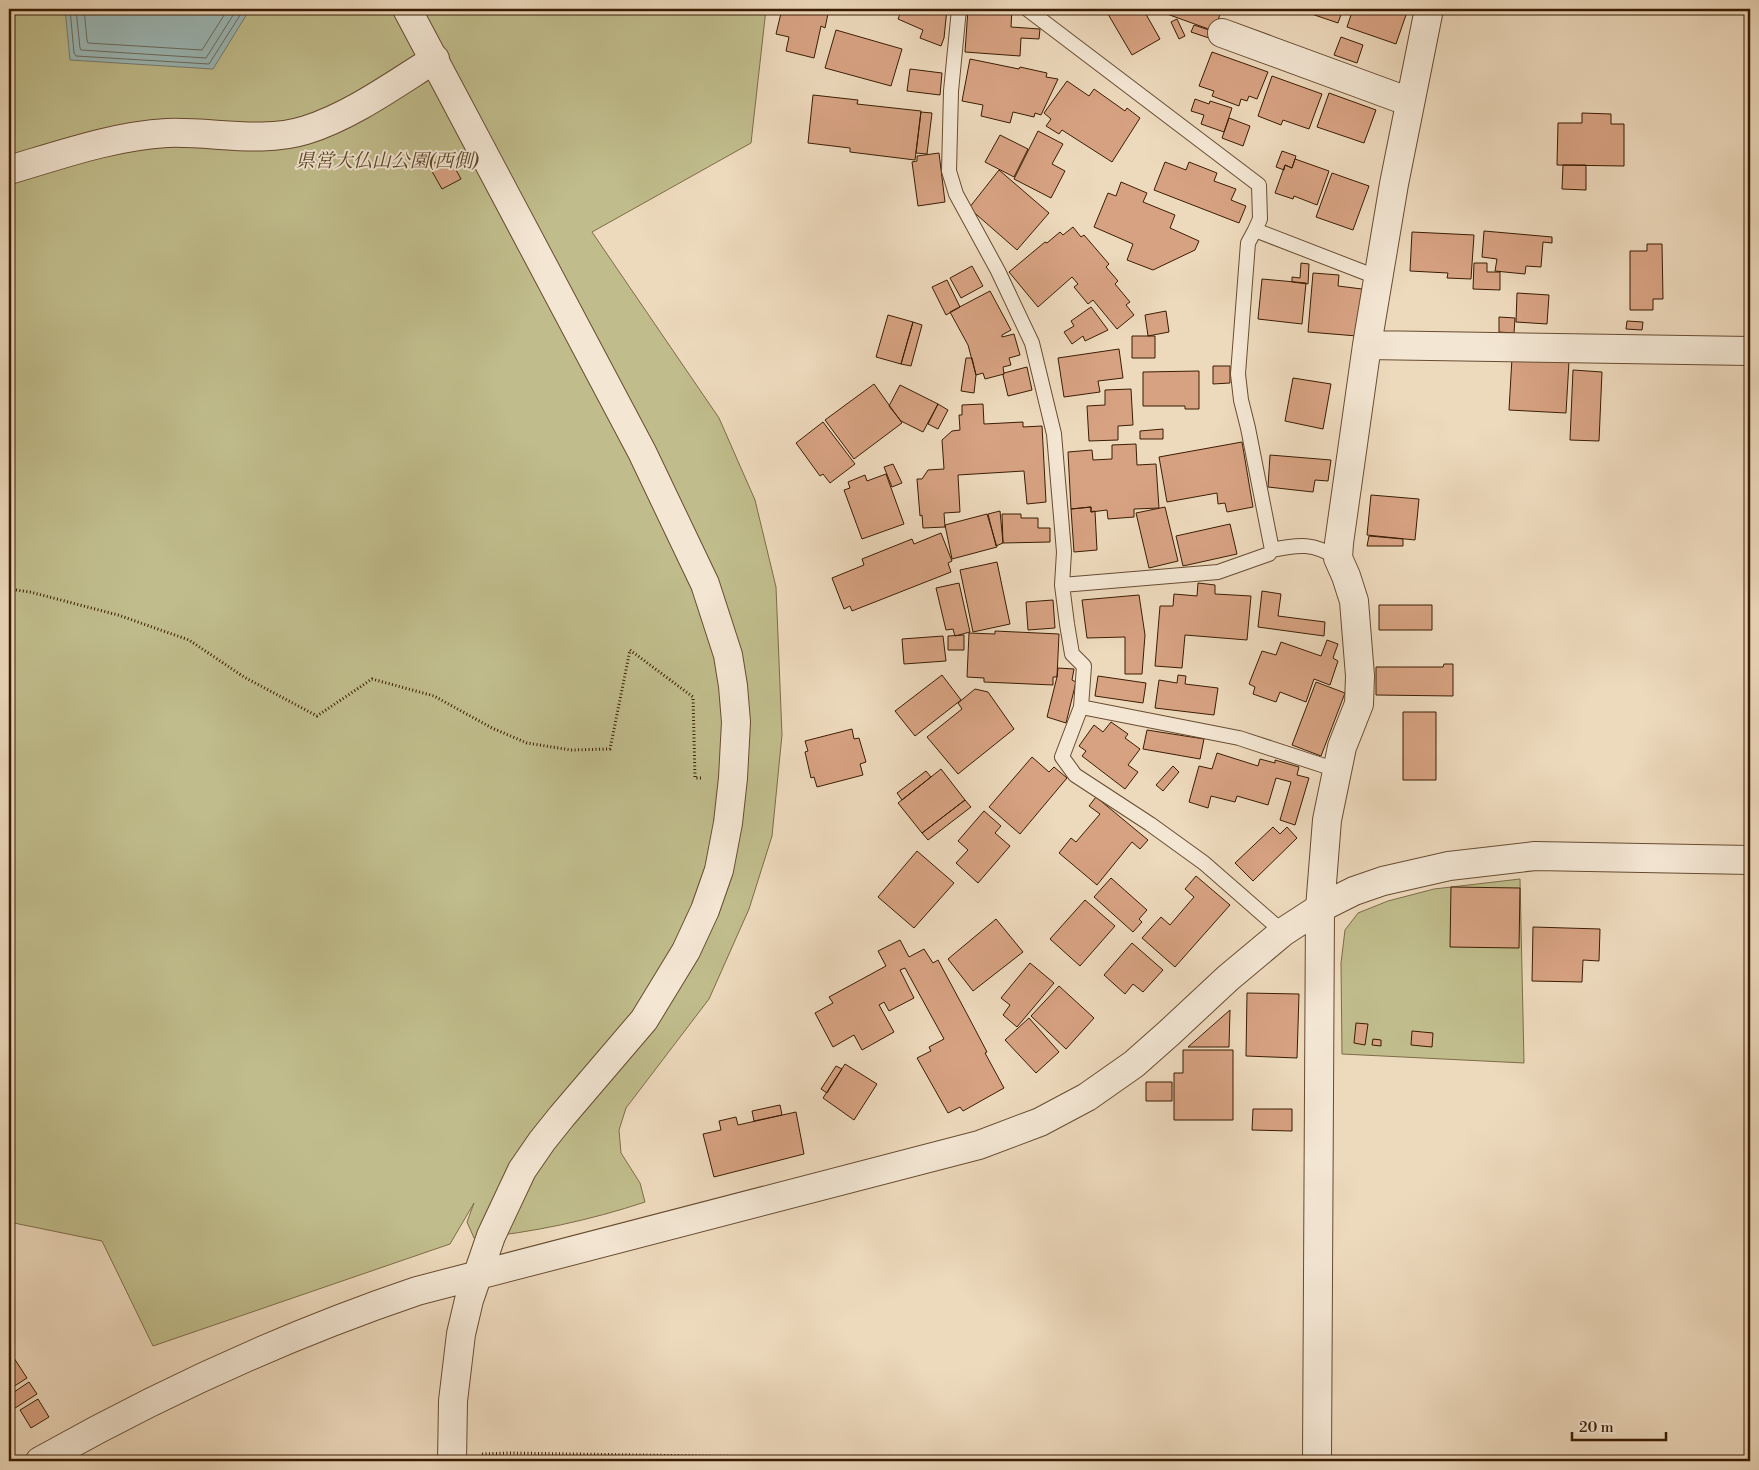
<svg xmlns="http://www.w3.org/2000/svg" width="1759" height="1470" font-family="'Libre Bodoni','Noto Serif JP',serif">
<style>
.green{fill:#c0bc8b;stroke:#7e6c47}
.water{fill:#9bb9b8;stroke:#757b70}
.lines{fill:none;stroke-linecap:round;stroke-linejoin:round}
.shore{stroke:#6b6b5e;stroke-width:1}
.building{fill:#d7a282;stroke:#3b1d03}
.service-casing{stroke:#684c31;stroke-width:16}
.minor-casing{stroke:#684c31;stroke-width:30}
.tertiary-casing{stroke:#684c31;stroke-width:30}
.path{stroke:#3b1d03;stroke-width:3;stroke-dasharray:1 2.5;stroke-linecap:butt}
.service{stroke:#f3e6d3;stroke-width:14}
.minor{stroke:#f3e6d3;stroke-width:28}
.tertiary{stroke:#f3e6d3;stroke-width:28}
.labels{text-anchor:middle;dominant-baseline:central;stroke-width:4;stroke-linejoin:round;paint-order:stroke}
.park-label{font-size:19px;font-style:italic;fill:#5c4525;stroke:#f3e6d3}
</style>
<rect width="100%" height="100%" fill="#edd9bc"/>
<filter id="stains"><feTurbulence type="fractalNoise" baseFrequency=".004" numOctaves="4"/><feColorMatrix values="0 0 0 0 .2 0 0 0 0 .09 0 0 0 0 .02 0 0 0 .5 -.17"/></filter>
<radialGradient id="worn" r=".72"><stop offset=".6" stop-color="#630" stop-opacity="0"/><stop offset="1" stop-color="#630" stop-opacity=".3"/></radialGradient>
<path class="green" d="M9 9H766L751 143 592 232 719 418 755 500 776 587 782 735 772 836 749 909 709 999 626 1108 619 1130 621 1153 640 1183 645 1202C591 1220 531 1233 474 1238L467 1222 474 1203 450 1244 153 1346 102 1241 9 1222Z
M1520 879 1524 1063 1342 1054 1341 963 1345 930 1358 913 1388 901 1434 889Z"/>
<path class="water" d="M65 9H250L213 69 70 60Z"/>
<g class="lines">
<path class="shore" d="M70 9 74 53 76 56 209 64 244 9
M76 9 80 48 81 50 206 58 237 9
M84 9 87 40 88 43 202 50 228 9"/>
</g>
<path class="building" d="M782 9H829L825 28 821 26 814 58 786 51 789 37 776 34Z
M901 9H947L944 38 941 46 920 38 923 30 898 19 902 9Z
M968 9H1012L1011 27 1040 29 1039 39 1021 38 1020 56 965 52Z
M1105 9H1143L1160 39 1132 55Z
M1169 9H1222L1214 31 1167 14Z
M1297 9H1343L1338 23Z
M1353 9H1408L1396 44 1347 27Z
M1177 19 1185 36 1179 39 1171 22Z
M1194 25 1212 31 1209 38 1191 32Z
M836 30 902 49 891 86 825 68Z
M1341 37 1363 45 1357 63 1334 55Z
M1212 52 1268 72 1257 99 1249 96 1247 101 1241 99 1239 106 1212 96 1214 91 1199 86Z
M970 59 1019 69 1020 67 1047 73 1046 77 1058 79 1041 115 1035 113 1034 117 1013 112 1010 123 981 116 983 105 962 101Z
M910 69 942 73 940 95 907 91Z
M1272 76 1322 94 1309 129 1283 120 1281 125 1258 116Z
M1067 81 1089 96 1094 89 1125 111 1127 108 1140 118 1112 162 1062 130 1059 134 1046 126 1051 119 1044 113Z
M1329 93 1376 110 1364 143 1317 127Z
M813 95 858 100 857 104 921 111 915 160 850 152V148L808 143Z
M1195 99 1209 104 1210 101 1232 108 1224 132 1201 124 1204 115 1191 111Z
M921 112 932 113 927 154 916 153Z
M1582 113 1611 114V124H1624V166L1557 165 1558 123H1582Z
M1229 118 1250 126 1243 146 1222 138Z
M1038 131 1063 144 1052 164 1065 171 1051 198 1014 179Z
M1000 135 1028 149 1014 177 985 162Z
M1282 151 1296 156 1292 168 1285 165 1284 170 1276 167Z
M939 153 945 202 918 206 912 162 917 161V156Z
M448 155 461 179 442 189 429 166Z
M1295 159 1329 171 1317 205 1294 196 1293 199 1275 193 1285 165 1292 168Z
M1165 162 1186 170 1189 162 1217 173 1214 181 1236 189 1231 200 1246 206 1239 223 1154 190Z
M1563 165H1586V190L1562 189Z
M999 170 1049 213 1017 250 969 208Z
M1332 173 1369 186 1353 230 1316 217Z
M1121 182 1147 193 1143 202 1175 215 1170 228 1199 241 1195 250 1153 270 1127 260 1133 244 1094 227 1108 193 1116 196Z
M1073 227 1081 237 1084 235 1109 264 1106 267 1118 281 1115 284 1130 302 1126 305 1134 315 1117 329 1093 300 1088 304 1074 287 1078 284 1072 277 1038 307 1009 272 1045 242 1047 243 1060 232 1063 235Z
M1484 231 1552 237V243L1543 242 1541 267 1526 266 1525 274 1495 271 1497 259 1482 257Z
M1412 232 1474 235 1471 279 1447 278 1448 273 1410 271Z
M1647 244H1662L1663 299H1653V310H1630V251H1647Z
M1301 263 1309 264 1308 284 1292 282V277L1300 278Z
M1474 263H1487V272H1500V290L1473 289Z
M972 266 983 286 961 298 950 278Z
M1313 273 1339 275 1338 286 1362 289 1357 336 1308 332Z
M1262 279 1306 283 1302 324 1258 319Z
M947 280 960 307 946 315 932 287Z
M990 291 1011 330 1002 335V337L1014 334 1020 355 1009 358 1011 365 1003 367 1004 374 985 379 983 373 976 375 968 345 950 312Z
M1517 293 1549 295 1547 324 1516 322Z
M1091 307 1108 330 1085 341 1083 336 1072 344 1064 332 1074 326 1071 321Z
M1166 311 1169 332 1148 336 1145 315Z
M888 315 913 322 901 364 876 357Z
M1499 317 1515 318 1514 333 1499 332Z
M1627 321 1643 322 1642 330 1626 329Z
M913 322 922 325 911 366 901 364Z
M1132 336H1155V358H1132Z
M1119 349 1123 378 1098 381 1100 392 1064 397 1058 358Z
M966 358H972L976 375 974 393 961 391Z
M1512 358 1569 361 1566 413 1509 410Z
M1213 366H1230V383L1213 384Z
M1027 367 1032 390 1008 396 1003 375 1004 373Z
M1573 370 1602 372 1599 441 1570 440Z
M1199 371V409H1185V406H1143V372Z
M1293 378 1331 384 1323 429 1285 421Z
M874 384 902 423 854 459 825 420Z
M900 385 938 404 923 432 901 421 889 406Z
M1131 389 1133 425 1118 426V440L1089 441 1087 406 1105 405V390Z
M938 404 948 410 938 429 928 424Z
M983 404 984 424 1023 422V427L1042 426 1046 502 1027 504 1024 471 958 475 960 512 944 513 945 527 923 528 922 515 920 516 917 479H922L928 470 944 469 942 440 952 431 960 430 959 415H962V405Z
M823 422 855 464 830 483 823 474 820 476 796 443Z
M1163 429V439H1140V431Z
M1242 442 1253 507 1227 512 1225 503 1218 504 1217 493 1167 502 1159 457Z
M1136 444 1137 465 1156 464 1159 508 1134 509V517L1108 519 1107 510 1091 512V507L1071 509 1068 452 1092 450 1093 460 1112 459V445Z
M1270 455 1331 460 1328 481 1315 480 1313 492 1268 487Z
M893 464 902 483 892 487 884 467Z
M886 474 904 524 862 539 844 490 850 488 848 482 865 475 867 481Z
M1371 495 1419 499 1415 540 1367 535Z
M1091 507V512L1095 511 1097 550 1074 552 1071 509Z
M1165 507 1178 561 1149 568 1136 513Z
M1000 511 1003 543 996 546 988 514Z
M987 514 997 547 952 559 945 525Z
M1002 514H1021V518H1038V528H1050V542L1003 543Z
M1230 524 1237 554 1183 566 1176 536Z
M941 533 952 561 948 563 951 572 852 611 850 606 844 609 832 578 864 565 862 559 912 539 914 544Z
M1369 536 1403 539V546H1367Z
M997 562 1010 624 973 632 960 570Z
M959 583 970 632 955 636 953 629 946 630 936 588Z
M1198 583 1215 585V594L1251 596 1247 640 1185 635 1182 668 1155 666 1160 606H1173L1174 594 1197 596Z
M1262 591 1281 594 1278 616 1325 622 1324 636 1258 627Z
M1139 595 1145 635 1142 674H1125V637L1087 638 1082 600Z
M1053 600 1055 628 1028 630 1026 602Z
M1379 605H1432V630H1379Z
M995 631 1059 634 1057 677H1053V685L984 682V678L967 677 969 633 995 634Z
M964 635V650H948V636Z
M943 636 946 661 904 664 902 639Z
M1327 640 1338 644 1333 658 1338 661 1330 685 1314 679 1306 702 1280 692 1276 702 1253 694 1255 687 1249 684 1262 651 1276 655 1281 642 1321 656Z
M1444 664H1453V696L1376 695V667H1443Z
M1058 668 1074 669 1072 680 1076 682 1066 723 1047 717 1057 677Z
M942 675 961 700 915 736 895 711Z
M1178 675 1186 676 1185 684 1218 688 1214 715 1155 708 1159 680 1177 683Z
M1098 676 1146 683 1143 703 1095 696Z
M1316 682 1345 693 1321 756 1292 745Z
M975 689 988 692 1014 729 958 774 927 737 962 709 958 703Z
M1403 712H1436V780H1403Z
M1111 722 1128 734 1125 738 1140 749 1128 765 1138 772 1125 789 1082 756 1086 751 1079 746 1094 725 1103 732Z
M852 729 854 739 859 738 866 762 860 764 863 775 817 787 814 777 811 778 805 752 808 751 805 741Z
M1147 730 1204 739 1200 759 1143 749Z
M1217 753 1258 766 1260 759 1275 763V760L1299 767 1297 775 1309 778 1295 825 1280 820 1291 782 1276 778 1268 805 1237 796 1235 802 1211 796 1208 808 1189 802 1199 766 1212 769Z
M1032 757 1049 772 1054 767 1067 778 1020 834 989 807Z
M1173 766 1179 772 1163 791 1156 785Z
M941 769 965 800 922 833 898 803Z
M926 771 931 777 902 800 897 793Z
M1096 797 1148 840 1140 849 1132 842 1097 885 1059 853 1071 838 1076 842 1100 814 1089 806Z
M965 800 971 807 928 840 922 833Z
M984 811 1001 826 995 833 1010 846 978 883 956 863 968 850 958 841Z
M1273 827 1280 834 1287 827 1297 838 1253 881 1235 863Z
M917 851 954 883 914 928 878 897Z
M1196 876 1230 905 1175 967 1142 938 1161 917 1170 925 1194 897 1185 889Z
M1111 878 1147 910 1139 919 1142 922 1133 932 1094 897Z
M1451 887 1520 888 1519 948 1450 947Z
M1085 900 1115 926 1080 966 1050 939Z
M996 919 1023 952 973 991 948 959Z
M1533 927 1600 929 1599 961 1583 960 1582 982 1532 981Z
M900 940 909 957 924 949 933 963 938 960 967 1014 987 1052 985 1053 1004 1088 963 1111 960 1107 948 1113 917 1058 931 1051 929 1047 944 1039 905 968 900 970 914 998 889 1011 884 1002 879 1005 894 1032 862 1050 854 1035 833 1047 815 1013 833 1003 829 997 886 966 878 951Z
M1132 943 1163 970 1143 992 1133 984 1125 994 1104 975Z
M1030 963 1054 983 1017 1027 1003 1015 1010 1005 1001 998Z
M1059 986 1094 1018 1066 1049 1031 1016Z
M1247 993 1299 994 1297 1058 1246 1056Z
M1230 1010 1229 1047H1188Z
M1029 1018 1059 1052 1036 1073 1005 1040Z
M1356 1023 1368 1024 1365 1045 1354 1043Z
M1412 1031 1433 1033 1432 1047 1411 1045Z
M1373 1039 1381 1040V1046L1372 1045Z
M1183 1050H1233V1120H1174V1073H1183Z
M845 1064 877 1084 854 1120 823 1098Z
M836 1066 842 1069 827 1093 821 1089Z
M1146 1082H1172V1101H1146Z
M780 1105 782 1115 754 1121 752 1111Z
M1253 1109H1292V1131L1252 1130Z
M796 1112 804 1154 714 1177 703 1134 721 1130 719 1121 736 1117 738 1125Z
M12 1355 27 1378 13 1387 9 1380V1357Z
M29 1382 37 1394 12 1410 9 1404V1385L14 1392Z
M38 1399 49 1417 31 1428 20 1410Z"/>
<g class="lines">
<g class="service-casing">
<path id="service" d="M959 9 951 91 949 171 956 194 998 271 1032 343 1054 434 1064 552 1062 585 1067 624 1072 654 1084 666 1081 707 1062 757 1075 775 1150 824 1204 863 1283 932
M1027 9 1259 185 1260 219 1255 230 1379 278
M1255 230 1248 243 1238 374 1241 400 1248 428 1272 550C1300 544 1313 543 1338 558
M1062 585 1218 572 1269 554 1272 550
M1081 707 1239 738 1337 770"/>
</g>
<g class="minor-casing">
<path id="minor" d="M1222 33 1410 102
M9 170C60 155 113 136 167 133 212 131 262 144 306 130 351 116 395 84 435 59
M1367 345 1750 351
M1317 1461 1320 908 1327 820 1342 747 1359 704 1360 676 1354 601 1346 576 1338 558 1339 543 1367 345 1394 184 1429 9"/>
</g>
<g class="tertiary-casing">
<path id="tertiary" d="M407 9 642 452 705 584 728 655 733 686 736 722 733 778 728 823 719 870 705 910 686 951 644 1020 562 1116 542 1141 522 1170 491 1236 469 1300 461 1334 453 1401 452 1461
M40 1461C159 1394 287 1335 417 1291L979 1145 1040 1122 1087 1097 1134 1064 1169 1033 1228 978 1283 932 1320 908 1354 891 1383 881 1449 866 1535 856 1750 860"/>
</g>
<path class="path" d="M9 589 30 592 118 615 189 640 244 677 317 716 372 679 434 696 492 728 527 743 571 750 610 749 630 650 693 697 695 778H703
M482 1454 508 1453 1031 1461"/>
<use href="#service" class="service"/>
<use href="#minor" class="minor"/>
<use href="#tertiary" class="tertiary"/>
</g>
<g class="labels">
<g class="park-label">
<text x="387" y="161">県営大仏山公園(西側)</text>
</g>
</g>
<rect width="1759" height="1470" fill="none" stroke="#edd9bc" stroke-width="30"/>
<rect x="10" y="10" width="1739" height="1450" fill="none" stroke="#3b1d03" stroke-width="2.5"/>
<rect x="15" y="15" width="1729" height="1440" fill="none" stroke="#3b1d03"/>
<path d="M1572 1432v8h94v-8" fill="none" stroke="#3b1d03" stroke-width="2.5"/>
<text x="1579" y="1432" font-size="15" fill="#3b1d03" stroke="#f3e6d3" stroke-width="4" paint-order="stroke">20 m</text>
<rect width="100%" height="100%" filter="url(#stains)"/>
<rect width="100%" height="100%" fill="url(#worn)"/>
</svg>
